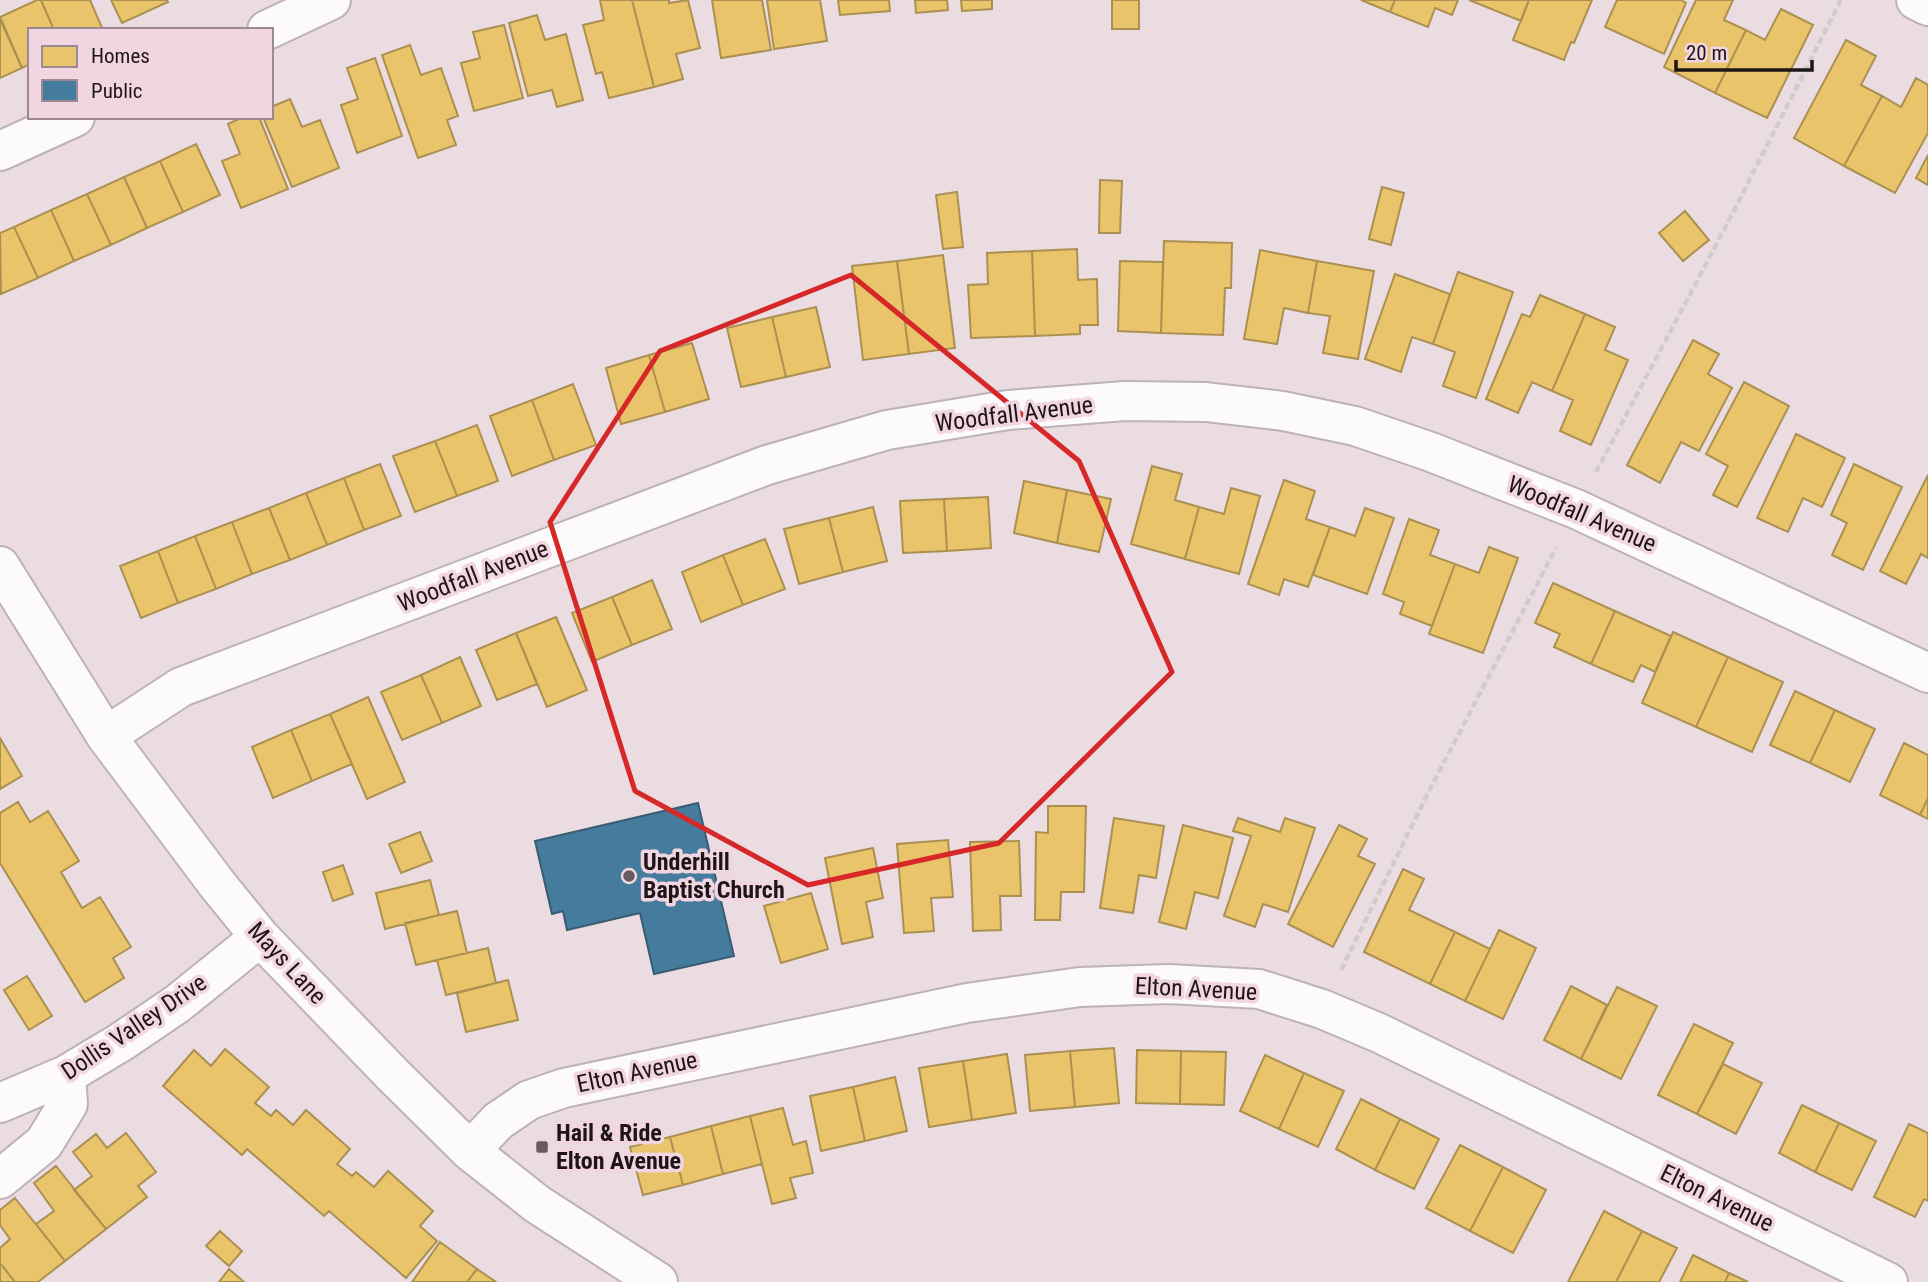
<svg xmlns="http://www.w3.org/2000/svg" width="1928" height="1282" font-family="'Roboto Condensed',sans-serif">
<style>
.homes{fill:#e9c46a;stroke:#ac9051;stroke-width:2}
.public{fill:#457b9d;stroke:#395c75;stroke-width:2}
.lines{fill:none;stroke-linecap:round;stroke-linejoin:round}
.minor-casing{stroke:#bdb2b6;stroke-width:42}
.path{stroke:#d0ccce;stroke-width:4.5;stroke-dasharray:7 3.5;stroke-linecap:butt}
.minor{stroke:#fcfafb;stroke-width:38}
.marked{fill:none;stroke:#d62828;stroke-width:5;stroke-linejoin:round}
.poi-dot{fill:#665b5f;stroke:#f1d6e1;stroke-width:2.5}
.labels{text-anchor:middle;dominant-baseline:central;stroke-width:7;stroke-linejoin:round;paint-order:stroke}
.street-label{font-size:24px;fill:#1e1518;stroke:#f1d6e1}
.poi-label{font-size:24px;font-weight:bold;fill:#1e1518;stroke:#f1d6e1;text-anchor:start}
</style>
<rect width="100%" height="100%" fill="#ebdce2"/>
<path class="homes" d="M37 0H41L54 30H30V64L22 68 0 17Z
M41 0H90L103 30H54Z
M111 0H167L168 2 122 23Z
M600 0H632L654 87 609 98 602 72 596 74 583 25 604 20Z
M632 0H669V3L688 0 700 48 676 54 683 79 654 87Z
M712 0H762L771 50 721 58Z
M767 0H820L827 41 774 49Z
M838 0H889L890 11 840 15Z
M915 0H947L948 10 916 13Z
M961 0H992V9L962 11Z
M1112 0H1139V29H1112Z
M1361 0H1395L1390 12Z
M1395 0H1458L1452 15 1435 8 1428 27 1390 12Z
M1469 0H1529L1521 21Z
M1529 0H1592L1574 43 1571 42 1564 60 1513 40Z
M1617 0H1681L1686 3 1664 54 1605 27Z
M1696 0H1733L1724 20 1746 30 1715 93 1664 67Z
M1781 9 1813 25 1767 118 1715 93 1746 30 1765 40Z
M537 15 545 40 566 34 583 100 557 107 552 90 528 96 509 23Z
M0 19 22 68 0 78Z
M504 25 523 98 474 111 461 63 480 58 473 32Z
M1846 40 1876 56 1861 85 1882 96 1844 166 1794 138Z
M410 45 421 75 441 68 458 116 447 120 456 145 418 158 382 55Z
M375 58 402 136 357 153 341 105 358 99 347 68Z
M1916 78 1928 85V133L1895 193 1844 166 1882 96 1901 107Z
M290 99 302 127 320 120 339 168 292 187 263 117H271V107Z
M243 117H259L288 189 241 208 222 161 240 154 228 124Z
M196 144 220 195 183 212 160 161Z
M1928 155V185L1916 178Z
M160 161 183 212 147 228 124 177Z
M124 177 147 228 111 245 87 194Z
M1100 180 1122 181 1120 233H1099Z
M1382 187 1404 193 1391 245 1369 239Z
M957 192 963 247 943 249 936 195Z
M87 194 111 245 74 261 51 210Z
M51 210 74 261 38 278 14 227Z
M1685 211 1709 240 1683 261 1659 233Z
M14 227 38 278 1 294 0 233Z
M1164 241 1232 243 1231 288H1225L1223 335 1161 333Z
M1077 249 1078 280 1097 279 1098 325H1080V334L1035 336 1032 251Z
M1260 250 1317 261 1308 313 1284 308 1277 344 1244 339Z
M1032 251 1035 336 971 338 968 285 988 284 987 253Z
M943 255 955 348 909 354 897 261Z
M897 261 909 354 863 360 852 266Z
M1120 261 1163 262 1161 333 1118 331Z
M1317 261 1374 271 1358 359 1323 353 1330 316 1308 313Z
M1458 272 1513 292 1476 398 1443 386 1455 352 1433 344Z
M1395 274 1450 294 1433 344 1412 337 1401 372 1365 359Z
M1540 295 1585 314 1552 391 1532 382 1518 413 1486 399 1522 314 1530 317Z
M816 307 830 367 786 377 772 317Z
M1585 314 1615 327 1605 350 1628 360 1591 445 1560 431 1573 400 1552 391Z
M772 317 786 377 741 387 727 328Z
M1693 340 1719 354 1708 374 1732 388 1699 451 1681 442 1660 483 1627 465Z
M692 343 709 399 665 412 649 355Z
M649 355 665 412 621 424 606 368Z
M1744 382 1789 406 1737 507 1713 495 1728 466 1706 454Z
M573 384 596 445 554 460 532 400Z
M532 400 554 460 512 476 490 416Z
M477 425 498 481 457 496 435 441Z
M1796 434 1845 458 1822 507 1803 498 1788 532 1757 518Z
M435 441 457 496 415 512 393 456Z
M380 464 401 516 364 530 344 478Z
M1854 464 1902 487 1863 570 1832 555 1847 523 1831 515Z
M1152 466 1182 474 1175 500 1199 507 1185 559 1131 544Z
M1928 475V558L1921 554 1906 584 1880 571Z
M344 478 364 530 327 545 306 493Z
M1284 480 1315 491 1306 519 1330 527 1308 587 1284 579 1279 595 1248 584Z
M1024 481 1067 490 1057 543 1014 533Z
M1231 488 1260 496 1239 574 1185 559 1199 507 1224 514Z
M1067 490 1111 499 1099 552 1057 543Z
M306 493 327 545 290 560 269 508Z
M988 497 991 548 947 551 944 499Z
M944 499 947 551 903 553 900 501Z
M873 507 887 561 843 572 829 518Z
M269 508 290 560 252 574 232 522Z
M1365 508 1394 518 1367 594 1313 575 1330 527 1355 536Z
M829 518 843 572 799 584 784 529Z
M1409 519 1439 530 1430 555 1455 564 1432 626 1400 614 1404 602 1383 594Z
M232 522 252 574 216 589 195 536Z
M195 536 216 589 178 603 158 551Z
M765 539 785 589 743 605 723 555Z
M1489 547 1518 558 1483 653 1429 634 1455 564 1479 573Z
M158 551 178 603 141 618 120 566Z
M723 555 743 605 701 622 682 572Z
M652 580 672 629 632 645 612 597Z
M1553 583 1615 611 1591 664 1554 647 1560 634 1535 623Z
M612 597 632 645 592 662 572 613Z
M1615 611 1671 636 1655 672 1641 665 1633 682 1591 664Z
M556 617 587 690 547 707 516 633Z
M1673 632 1728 657 1696 727 1642 703Z
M516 633 537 684 497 700 476 650Z
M460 657 481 706 442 723 421 675Z
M1728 657 1783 682 1752 752 1696 727Z
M421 675 442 723 402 740 381 692Z
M1795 691 1835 710 1810 763 1770 745Z
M368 697 405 782 367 799 330 714Z
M1835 710 1875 729 1850 782 1810 763Z
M330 714 352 764 312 781 291 730Z
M291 730 312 781 273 798 252 747Z
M0 738 22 776 0 789Z
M1904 743 1928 755V798L1920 815 1880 795Z
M1928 798V819L1920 815Z
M18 802 30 822 48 811 79 861 61 872 82 908 100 897 131 947 113 958 124 978 85 1002 0 863V813Z
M1048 806H1086L1084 892H1061L1060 920H1035L1036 832 1048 833Z
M1114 818 1164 826 1156 878 1139 875 1133 913 1100 908Z
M1238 818 1280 832 1285 818 1315 828 1288 912 1263 904 1255 927 1224 916 1251 836 1233 831Z
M1183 825 1233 838 1218 898 1195 892 1186 929 1159 922Z
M1339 825 1367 839 1358 856 1375 864 1333 947 1288 924Z
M420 832 432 861 401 873 389 844Z
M948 840 953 897 931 898 934 931 904 933 897 844Z
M1019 841 1021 896H1000L1001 930 973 931 970 842Z
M873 848 883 898 866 902 873 937 842 944 825 858Z
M343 865 353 894 333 901 323 872Z
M1403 869 1424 879 1409 910 1455 932 1430 984 1364 952Z
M430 880 439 915 385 929 376 893Z
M811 893 828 949 781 963 764 906Z
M457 911 467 953 416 965 405 923Z
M1499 930 1536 948 1503 1019 1465 1001Z
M1455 932 1490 949 1465 1001 1430 984Z
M488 948 496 983 446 995 437 960Z
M27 976 52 1016 29 1030 4 990Z
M508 980 518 1020 466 1032 457 993Z
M1571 986 1607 1005 1581 1059 1544 1040Z
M1617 987 1657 1006 1621 1079 1581 1059Z
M1694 1024 1733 1043 1697 1114 1658 1095Z
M1114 1048 1119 1103 1075 1107 1070 1051Z
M225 1049 269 1087 255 1103 271 1116 276 1110 293 1125 306 1110 350 1149 337 1164 352 1176 356 1172 374 1187 388 1171 433 1211 420 1226 437 1241 406 1278 329 1211 324 1216 247 1149 242 1155 163 1086 194 1050 211 1066Z
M1137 1050 1181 1051 1180 1104 1136 1103Z
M1070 1051 1075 1107 1030 1111 1025 1055Z
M1181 1051 1226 1052 1224 1105 1180 1104Z
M1007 1054 1016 1113 972 1120 963 1061Z
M1265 1055 1304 1073 1279 1129 1240 1111Z
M963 1061 972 1120 929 1127 919 1068Z
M1723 1064 1762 1083 1736 1134 1697 1114Z
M1304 1073 1344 1091 1318 1147 1279 1129Z
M895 1077 907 1131 865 1141 853 1087Z
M853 1087 865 1141 821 1151 810 1096Z
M1361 1099 1400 1119 1375 1170 1336 1149Z
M1802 1105 1839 1123 1815 1172 1779 1153Z
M783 1108 793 1145 806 1141 813 1173 790 1178 796 1198 772 1204 750 1116Z
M750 1116 762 1164 723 1174 711 1126Z
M1400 1119 1439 1139 1414 1189 1375 1170Z
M1839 1123 1876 1141 1852 1190 1815 1172Z
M1909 1124 1928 1133V1201L1924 1199 1915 1217 1874 1197Z
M711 1126 723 1174 683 1185 670 1137Z
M126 1133 156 1172 138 1186 147 1197 106 1229 74 1190 92 1176 73 1152 96 1134 107 1148Z
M670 1137 683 1185 643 1195 630 1147Z
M1460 1145 1503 1167 1470 1231 1426 1208Z
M56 1166 106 1229 65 1261 36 1224 54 1211 34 1183Z
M1503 1167 1546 1190 1513 1253 1470 1231Z
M15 1198 65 1261 38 1282H15L0 1263V1248L10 1239 0 1225V1210Z
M1604 1211 1642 1231 1616 1282H1568Z
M220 1231 242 1251 229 1266 206 1246Z
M1642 1231 1677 1248 1659 1282H1616Z
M440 1242 477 1269 467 1282H412Z
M1693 1255 1729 1273 1725 1282H1680Z
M0 1263 15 1282H0Z
M229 1269 244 1282H219Z
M477 1269 496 1282H467Z
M1729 1273 1748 1282H1725Z"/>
<path class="public" d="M698 803 734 956 654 974 640 913 567 930 563 911 552 914 535 841Z"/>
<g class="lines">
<g class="minor-casing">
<path id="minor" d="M1916 0 1928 6
M267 30 331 0
M0 151 75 117
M0 566 106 736 217 884 260 937 392 1074 470 1151 537 1204 658 1282
M106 736 181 687 767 465 887 430 1008 410 1125 401 1206 402 1283 411 1355 426 1431 452 1576 509 1928 673
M0 1103 66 1075 121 1042 177 1004 260 937
M470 1151 498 1121 529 1100 564 1088 967 1003 1080 987 1169 984 1259 989 1322 1009 1379 1033 1888 1282
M0 1179 44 1143 68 1104 66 1075"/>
</g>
<path class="path" d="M1596 472 1725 228 1841 0
M1341 970 1429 791 1556 548"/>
<use href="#minor" class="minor"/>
</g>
<path class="marked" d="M851 275 1079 461 1172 672 999 843 808 885 635 791 550 522 660 351Z"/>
<g class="poi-dot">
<circle cx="629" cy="876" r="7"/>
<rect x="535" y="1140" width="14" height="14" rx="3.5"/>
</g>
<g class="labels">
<g class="street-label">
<text transform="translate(1014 414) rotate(-7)">Woodfall Avenue</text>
<text transform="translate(1582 514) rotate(23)">Woodfall Avenue</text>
<text transform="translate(473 576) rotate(-21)">Woodfall Avenue</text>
<text transform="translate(287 963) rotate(47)">Mays Lane</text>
<text transform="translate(1196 989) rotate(3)">Elton Avenue</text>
<text transform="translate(134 1027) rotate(-34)">Dollis Valley Drive</text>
<text transform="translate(637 1072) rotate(-12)">Elton Avenue</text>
<text transform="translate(1717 1198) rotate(26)">Elton Avenue</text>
</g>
<g class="poi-label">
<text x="643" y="862">Underhill<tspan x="643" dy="28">Baptist Church</tspan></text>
<text x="556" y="1133">Hail &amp; Ride<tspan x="556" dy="28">Elton Avenue</tspan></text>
</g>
</g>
<rect x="28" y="28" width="245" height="91" fill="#f1d6e1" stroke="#9d8991" stroke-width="2"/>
<rect x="42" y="46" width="35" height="21" fill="#e9c46a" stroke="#9d8991" stroke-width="2"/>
<text x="91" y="63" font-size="21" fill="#1e1518">Homes</text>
<rect x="42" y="80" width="35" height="21" fill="#457b9d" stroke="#9d8991" stroke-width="2"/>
<text x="91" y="98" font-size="21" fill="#1e1518">Public</text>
<path d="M1676 60v10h136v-10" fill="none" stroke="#1e1518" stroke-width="3.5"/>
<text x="1686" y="60" font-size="21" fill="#1e1518" stroke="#f1d6e1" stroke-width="5" paint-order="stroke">20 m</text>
</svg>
